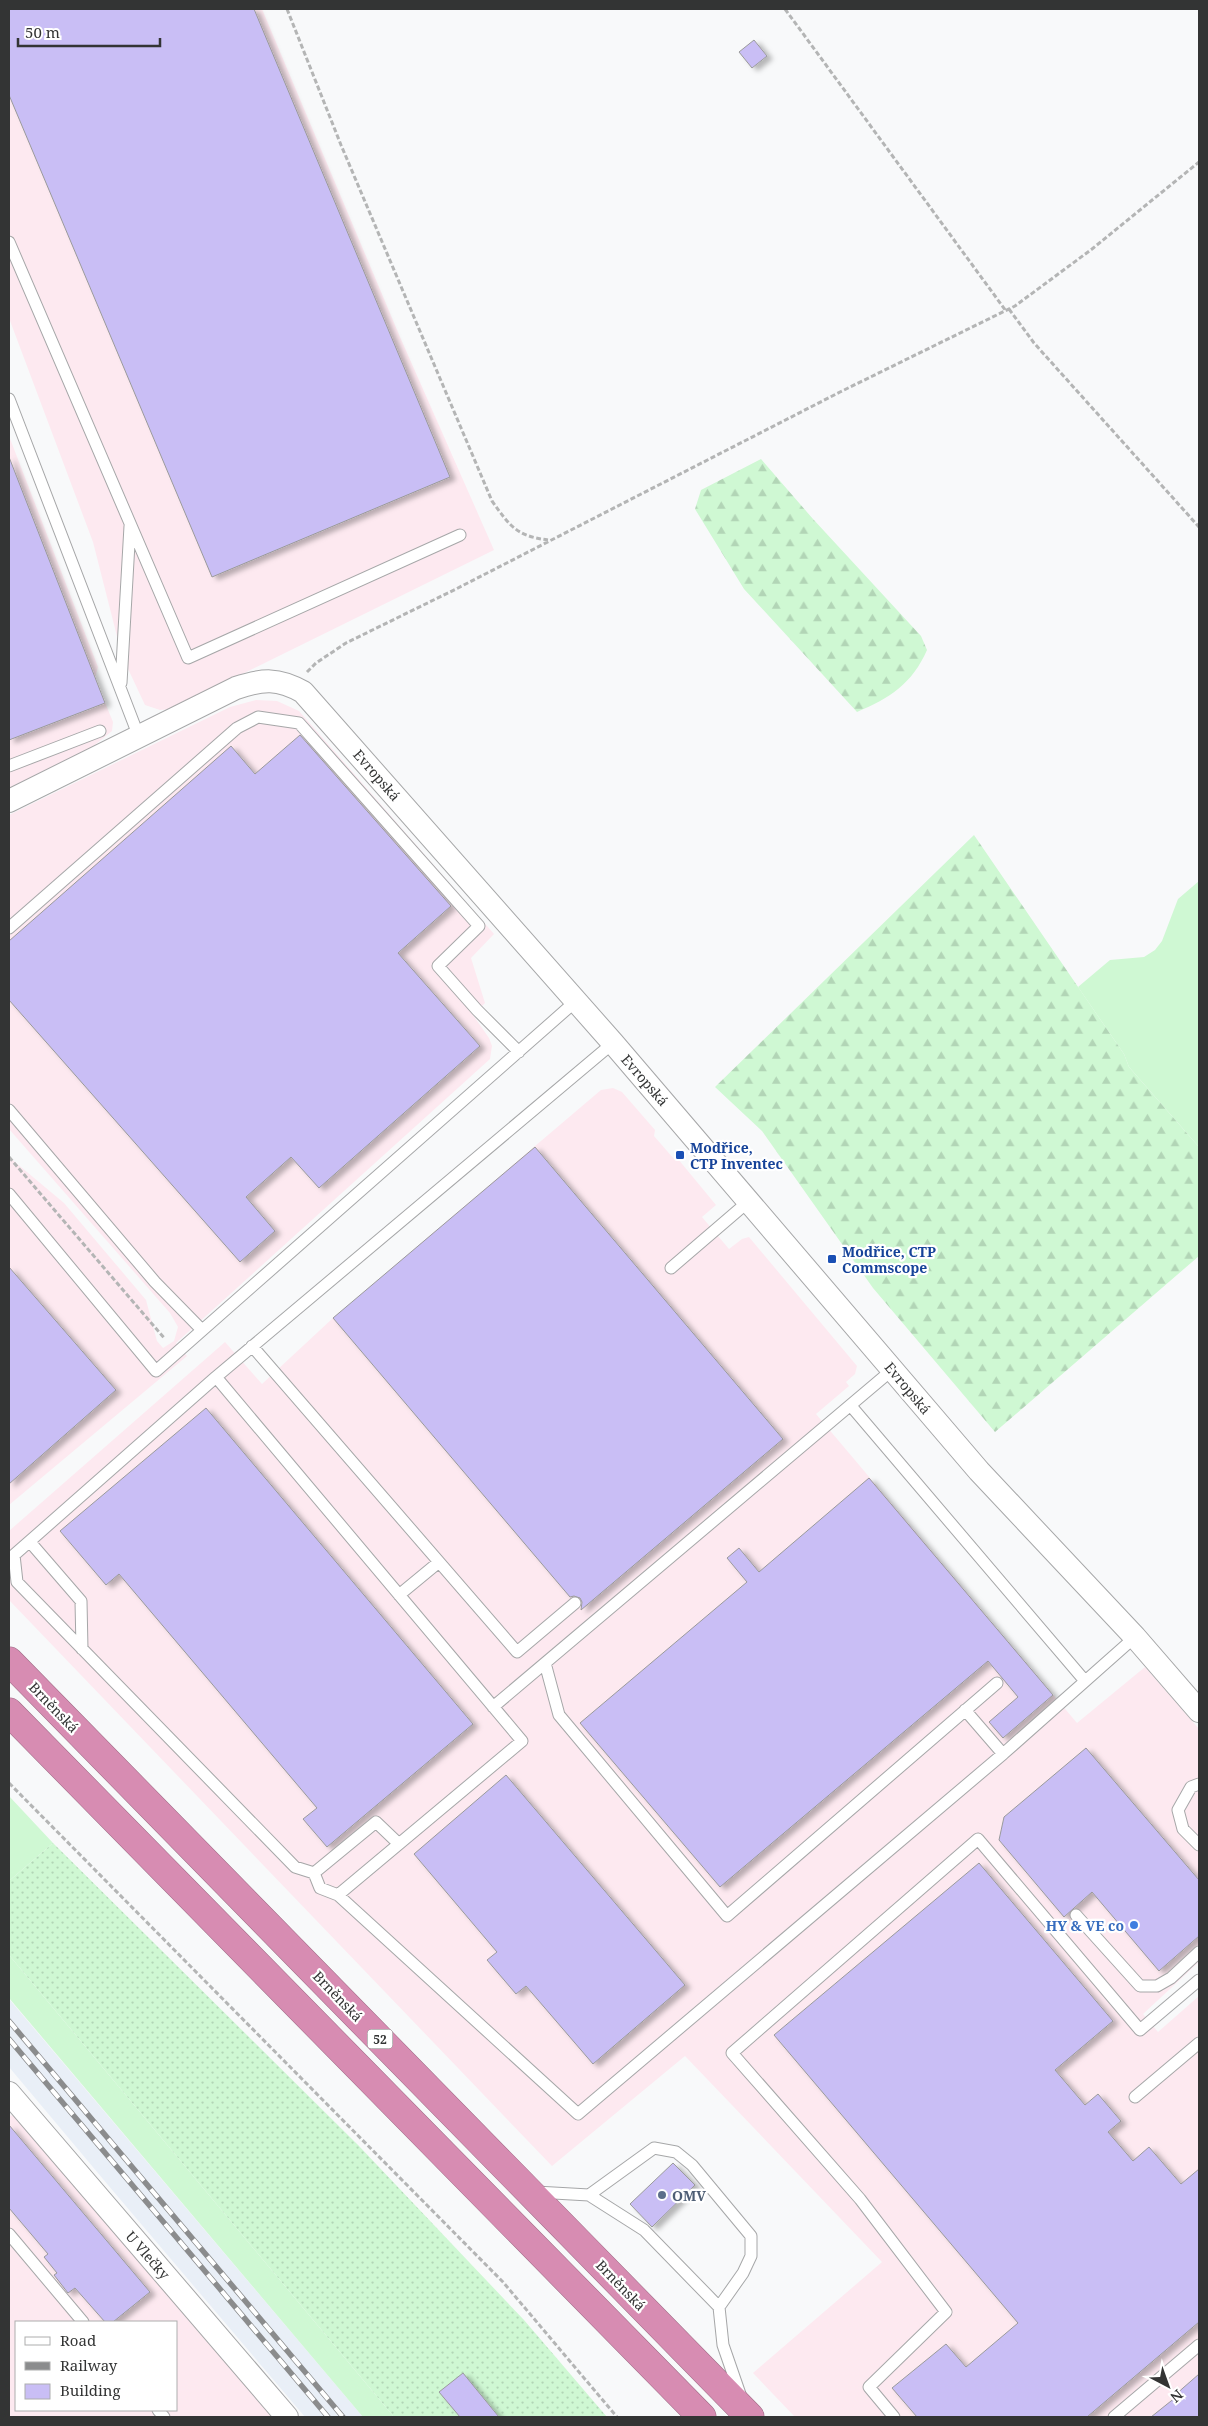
<svg xmlns="http://www.w3.org/2000/svg" width="1208" height="2426" font-family="'Noto Serif',serif">
<style>
.built{fill:#e9eff7}
.industrial{fill:#fde9f0;fill-rule:evenodd}
.grass{fill:#cff8d3}
.forest{fill:url(#forest-firs)}
.garden{fill:url(#garden-dots)}
.building{fill:#c9bef5;stroke:#9a9a9b;filter:url(#shadow)}
.lines{fill:none;stroke-linecap:round;stroke-linejoin:round}
.lane-casing{stroke:#a6a7a8;stroke-width:13}
.street-casing{stroke:#a6a7a8;stroke-width:24}
.highway-casing{stroke:#9e6d86;stroke-width:29}
.path{stroke:#b4b5b5;stroke-width:3;stroke-dasharray:5 2.5;stroke-linecap:butt}
.lane{stroke:#fff;stroke-width:11}
.street{stroke:#fff;stroke-width:22}
.highway{stroke:#d78cb2;stroke-width:28}
.rail-casing{stroke:#8b8c8d;stroke-width:5.5}
.rail{stroke:#fff;stroke-width:4;stroke-dasharray:11;stroke-linecap:butt}
.transit-dot{fill:#1a4fb4;stroke:#fff;stroke-width:2}
.shop-dot{fill:#3f7fe0;stroke:#fff;stroke-width:2}
.service-dot{fill:#5c6f8a;stroke:#fff;stroke-width:2}
.labels{text-anchor:middle;dominant-baseline:central;stroke-width:4.5;stroke-linejoin:round;paint-order:stroke}
.shield{fill:#fff;stroke:#707171;stroke-width:1}
.shield-label{font-size:12px;font-weight:bold;fill:#333434}
.street-label{font-size:14px;fill:#333434;stroke:#fff}
.transit-label{font-size:14px;font-weight:bold;fill:#164399;stroke:#fff;text-anchor:start}
.shop-label{font-size:14px;font-weight:bold;fill:#366cbe;stroke:#fff;text-anchor:end}
.service-label{font-size:14px;font-weight:bold;fill:#4e5e75;stroke:#fff;text-anchor:start}
</style>
<defs>
<pattern id="forest-firs" width="22" height="20" patternUnits="userSpaceOnUse" patternTransform="scale(1.25)"><rect width="22" height="20" fill="#cff8d3"/><path d="M5 1l3.5 6h-7zM16 11l3.5 6h-7z" fill="#b2d5b6"/></pattern>
<pattern id="garden-dots" width="8" height="8" patternUnits="userSpaceOnUse" patternTransform="scale(1.25)"><rect width="8" height="8" fill="#cff8d3"/><path d="M2 2h.1M6 6h.1" fill="none" stroke="#b2d5b6" stroke-width="1.8" stroke-linecap="round"/></pattern>
<filter id="shadow"><feDropShadow dx="5.5" dy="3" stdDeviation="2.5" flood-color="#0004"/></filter>
</defs>
<rect width="100%" height="100%" fill="#f8f9fa"/>
<path class="built" d="M9 1999 363 2417H305L108 2185 9 2067Z"/>
<path class="industrial" d="M9 9H262L400 337 494 550 171 709 160 710 145 705 122 656 93 542 9 318Z
M9 436 98 667 95 678 113 722 112 731 85 753 9 790Z
M256 700 277 701 299 711 494 934 471 958 485 1003 473 1015 489 1038 492 1046 490 1059 176 1343 187 1356 9 1505V1157L64 1203 146 1300 157 1341 163 1348 174 1341 178 1327 170 1313 9 1129V815L230 707Z
M613 1088 622 1092 655 1130 654 1136 674 1159H678L716 1205 702 1217 729 1249 742 1239 749 1237 857 1366 855 1374 846 1382 849 1386 816 1414 1077 1723 1145 1667 1199 1729V1962L1143 2014 1158 2032 1199 1996V2417H795L753 2373 882 2262 685 2056 552 2166 9 1600V1531L225 1342 262 1384 333 1318 601 1090Z
M9 2115 28 2119 278 2417H9ZM16 2322H176V2410H16Z"/>
<path class="grass" d="M1199 881V1147L1129 1067 1124 1054 1078 987 1110 960 1144 957 1155 950 1162 941 1178 899Z
M9 1796 53 1843 9 1881Z
M9 1955 394 2417H363L9 1998Z"/>
<path class="forest" d="M761 459 813 519 921 636 927 650C912 684 890 698 857 712L744 589 695 509 701 490Z
M974 835 1124 1054 1129 1067 1199 1147V1256L995 1432 873 1288 762 1131 715 1087Z"/>
<path class="garden" d="M53 1843 359 2146 524 2320 607 2417H394L9 1955V1881Z"/>
<path class="building" d="M9 9H254L450 477 212 577 9 95Z
M754 40 767 56 752 68 739 52Z
M9 457 105 703 9 740Z
M300 735 451 906 398 953 480 1046 319 1188 291 1157 246 1197 275 1231 240 1262 9 1000V941L231 746 255 774Z
M535 1147 783 1439 581 1610 582 1602 580 1598 574 1596 570 1597 333 1318Z
M9 1267 116 1390 9 1484Z
M206 1408 473 1724 327 1847 303 1819 317 1808 119 1574 106 1585 60 1531Z
M869 1478 1053 1695 1003 1738 989 1722 1018 1697 988 1661 720 1887 580 1723 747 1582 727 1558 739 1548 759 1572Z
M1086 1748 1199 1880V1936L1159 1971 1092 1892 1064 1917 999 1840 1004 1817Z
M506 1775 685 1985 593 2064 526 1986 516 1994 487 1960 497 1952 414 1854Z
M979 1863 1113 2021 1055 2070 1085 2105 1098 2094 1121 2121 1108 2132 1133 2161 1149 2147 1181 2184 1199 2169V2322L1087 2417H917L892 2388 946 2344 966 2367 1018 2323 774 2035Z
M9 2125 150 2292 113 2322H105L75 2288 68 2293 54 2275 57 2273 44 2257 48 2254 9 2208Z
M673 2163 695 2185 652 2227 630 2204Z
M463 2373 499 2417H460L439 2392Z
M1199 2374V2417H1151L1176 2397 1175 2395Z"/>
<g class="lines">
<g class="lane-casing">
<path id="lane" d="M9 242 188 658 460 535
M9 399 139 737
M121 683 130 526
M9 766 100 731
M9 928 237 728 258 717 299 723 479 926 438 966 477 1010 519 1052
M613 1043 216 1377 522 1741 338 1895 578 2114 1003 1754
M9 1110 155 1282 202 1330
M9 1194 156 1371 576 1001
M671 1268 749 1201
M252 1346 517 1652 575 1603
M216 1377 14 1555 17 1582 295 1867 314 1873 376 1822 399 1844
M851 1406 1085 1681
M30 1542 81 1601 82 1649
M399 1595 439 1562
M545 1663 559 1715 727 1916 997 1683
M493 1707 892 1370
M965 1710 1003 1754 1135 1637
M1199 1784 1191 1787 1178 1810 1183 1829 1199 1845
M314 1873 320 1888 338 1895
M1076 1915 1140 1986H1157L1171 1978 1199 1952
M1135 2097 1199 2043
M536 2192 589 2195 644 2230 719 2307 723 2345 741 2397
M589 2195 654 2148 676 2152 692 2165 751 2236V2256L743 2273 719 2307
M9 2234 83 2322
M158 2410 164 2417
M894 2417 869 2387 946 2312 860 2199 732 2053 978 1839 1140 2030 1199 1980
M1114 2417 1199 2345"/>
</g>
<g class="street-casing">
<path id="street" d="M9 801 236 688C263 679 278 678 303 692L613 1043 979 1471 1135 1637 1199 1711
M9 2093 287 2417"/>
</g>
<g class="highway-casing">
<path id="highway" d="M9 1661 750 2417
M9 1712 702 2417"/>
</g>
<path class="path" d="M287 9 341 145 492 501C510 526 516 536 548 540
M785 9 1006 311
M1009 309 1034 343 1199 527
M307 672 316 663 346 643 456 589 840 392 1015 306 1092 249 1199 162
M9 1157 165 1339
M9 1783 503 2282 617 2417"/>
<use href="#lane" class="lane"/>
<use href="#street" class="street"/>
<use href="#highway" class="highway"/>
<g class="rail-casing">
<path id="rail" d="M9 2021 343 2417
M9 2039 328 2417"/>
</g>
<use href="#rail" class="rail"/>
</g>
<g class="transit-dot">
<rect x="675" y="1150" width="10" height="10" rx="2.5"/>
<rect x="827" y="1254" width="10" height="10" rx="2.5"/>
</g>
<circle class="shop-dot" cx="1134" cy="1925" r="5"/>
<circle class="service-dot" cx="662" cy="2195" r="5"/>
<g class="labels">
<rect class="shield" x="367.5" y="2029.5" width="25" height="19" rx="4"/>
<g class="shield-label">
<text x="380" y="2039">52</text>
</g>
<g class="street-label">
<text transform="translate(377 775) rotate(49)">Evropská</text>
<text transform="translate(645 1080) rotate(49)">Evropská</text>
<text transform="translate(908 1388) rotate(50)">Evropská</text>
<text transform="translate(54 1707) rotate(46)">Brněnská</text>
<text transform="translate(338 1996) rotate(46)">Brněnská</text>
<text transform="translate(148 2255) rotate(49)">U Vlečky</text>
<text transform="translate(621 2285) rotate(46)">Brněnská</text>
</g>
<g class="transit-label">
<text x="690" y="1147">Modřice,<tspan x="690" dy="16">CTP Inventec</tspan></text>
<text x="842" y="1251">Modřice, CTP<tspan x="842" dy="16">Commscope</tspan></text>
</g>
<g class="shop-label">
<text x="1124" y="1925">HY &amp; VE co</text>
</g>
<g class="service-label">
<text x="672" y="2195">OMV</text>
</g>
</g>
<rect width="1208" height="2426" fill="none" stroke="#333434" stroke-width="20"/>
<rect x="15" y="2321" width="162" height="90" fill="#ffffff" stroke="#adaeae"/>
<rect x="25" y="2337" width="25" height="8" fill="#ffffff" stroke="#adaeae"/>
<text x="60" y="2346" font-size="15" fill="#333434">Road</text>
<rect x="25" y="2362" width="25" height="8" fill="#8b8c8d" stroke="#adaeae"/>
<text x="60" y="2371" font-size="15" fill="#333434">Railway</text>
<rect x="25" y="2384" width="25" height="15" fill="#c9bef5" stroke="#adaeae"/>
<text x="60" y="2396" font-size="15" fill="#333434">Building</text>
<g transform="translate(1168 2386) rotate(139)" stroke="#ffffff" stroke-width="4" paint-order="stroke">
<path d="M0-4L9 19L0 12L-9 19Z" fill="#333434"/>
<text y="-8" font-size="14" font-weight="bold" text-anchor="middle" fill="#333434">N</text>
</g>
<path d="M18 38v8h142v-8" fill="none" stroke="#333434" stroke-width="2.5"/>
<text x="25" y="38" font-size="15" fill="#333434" stroke="#ffffff" stroke-width="4" paint-order="stroke">50 m</text>
</svg>
